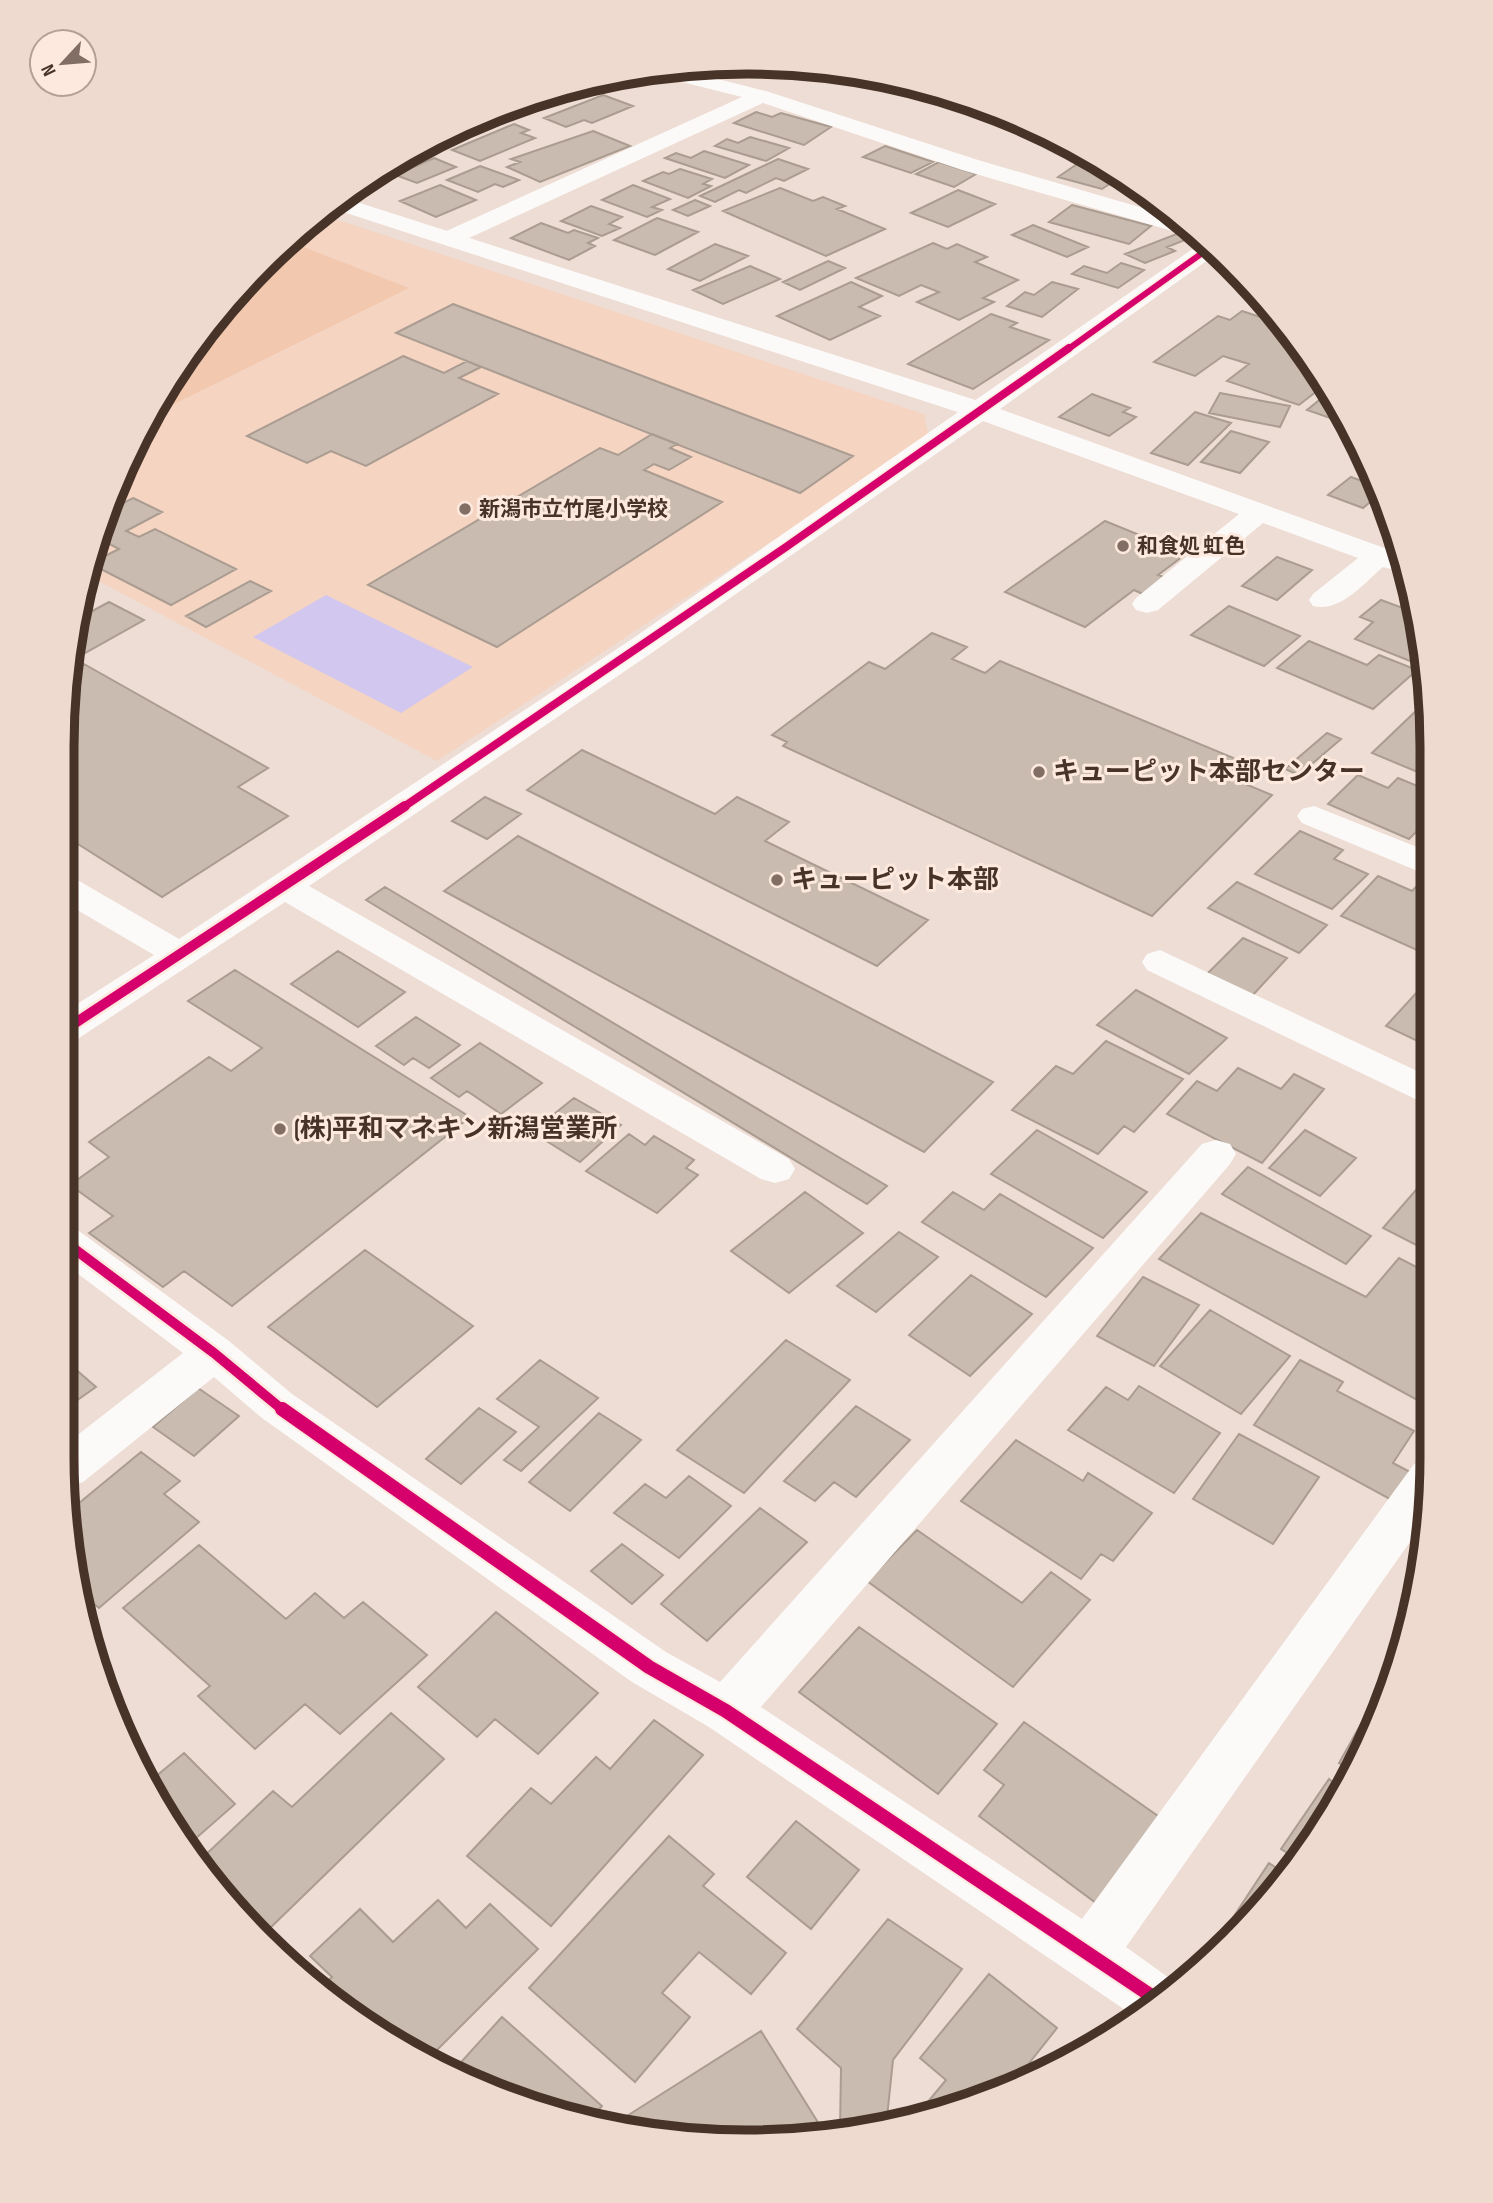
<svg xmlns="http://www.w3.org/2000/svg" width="1493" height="2203" font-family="'Sofia Sans Condensed','Noto Sans JP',sans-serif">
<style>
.built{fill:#f5d4c2}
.green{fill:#f2c8af}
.water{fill:#d2c7ee}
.building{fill:#c9bbaf;stroke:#aa9c91;stroke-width:2}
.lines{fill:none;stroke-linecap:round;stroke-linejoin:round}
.minor{fill:#fcfaf9;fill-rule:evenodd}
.tertiary{fill:#fcfaf9;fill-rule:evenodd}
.cycleway-far3-casing{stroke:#fee9de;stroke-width:9}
.cycleway-far2-casing{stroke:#fee9de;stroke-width:11}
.cycleway-far1-casing{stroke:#fee9de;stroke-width:15}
.cycleway-casing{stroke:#fee9de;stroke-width:18}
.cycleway-far3{stroke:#d6006c;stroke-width:6}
.cycleway-far2{stroke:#d6006c;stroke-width:8}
.cycleway-far1{stroke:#d6006c;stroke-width:10}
.cycleway{stroke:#d6006c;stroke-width:14}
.poi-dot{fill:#816e64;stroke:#fee9de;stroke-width:2.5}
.labels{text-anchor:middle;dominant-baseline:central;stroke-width:6;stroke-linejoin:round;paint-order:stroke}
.far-poi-label{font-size:21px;font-weight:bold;fill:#473328;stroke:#fee9de;text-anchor:start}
.poi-label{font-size:26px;font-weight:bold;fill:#473328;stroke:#fee9de;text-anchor:start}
.rim{fill:none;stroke:#473328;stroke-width:9}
</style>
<rect width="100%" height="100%" fill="#eeddd4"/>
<path class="built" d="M320 214 924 414 929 438 437 761 87 575 132 443 262 262Z"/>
<path class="green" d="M288 241 409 288 152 415 262 262Z"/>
<path class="water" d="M326 595 473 667 401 713 253 637Z"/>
<path class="building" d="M568 88 576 91 437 148 426 144 484 114Z
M603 95 633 106 592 123 584 120 566 127 544 118Z
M756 112 772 117 781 113 831 127 804 145 734 123Z
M514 124 529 130 521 133 535 138 480 161 452 150Z
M593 131 630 146 540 182 507 167 520 162 511 159Z
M750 137 789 148 766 161 715 146 727 139 738 143Z
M885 146 933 162 911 173 863 157Z
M704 151 749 165 725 178 665 158 676 153 691 158Z
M1089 156 1123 175 1102 189 1058 177Z
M434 158 456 167 417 183 395 175Z
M778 159 808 169 784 181 776 178 746 193 739 190 715 202 700 196Z
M939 162 976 174 954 187 916 174Z
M480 166 519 180 503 187 495 184 478 192 447 180Z
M680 169 712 179 703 184 711 186 688 198 643 181 663 172 669 174Z
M440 185 476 200 436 217 400 201Z
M633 185 670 199 652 207 662 210 647 217 602 200Z
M780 188 813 201 823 197 845 206 837 209 885 229 826 256 723 211Z
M958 190 995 204 948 227 911 213Z
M695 200 710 206 688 216 673 210Z
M1072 205 1151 226 1129 244 1049 222Z
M591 206 622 217 609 224 620 228 602 236 561 221Z
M657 218 698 232 655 255 614 240Z
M541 223 568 233 574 230 598 238 588 243 595 246 569 260 511 238Z
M1033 225 1088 247 1067 257 1012 235Z
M1179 233 1190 238 1167 247 1175 251 1145 263 1125 254Z
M933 243 947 249 957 244 987 257 975 262 1018 280 983 298 994 302 959 320 917 302 939 292 921 285 899 296 856 278Z
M715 244 748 256 700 281 668 269Z
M828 261 845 268 800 290 783 282Z
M1121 263 1144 270 1118 288 1072 274 1084 266 1107 273Z
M750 266 780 279 723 304 693 290Z
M851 282 882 296 859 307 880 316 830 340 777 316Z
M1052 282 1078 289 1042 317 1007 306 1025 292 1034 295Z
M453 304 853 456 800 493 396 333Z
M1242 311 1282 324 1273 331 1293 338 1316 365 1318 368 1314 371 1320 374 1326 384 1299 405 1227 381 1249 364 1223 356 1195 376 1154 362 1218 316 1230 320Z
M991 314 1017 323 1010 327 1049 340 973 389 908 364Z
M403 356 444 373 467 361 481 367 459 378 498 394 366 466 331 451 307 463 247 436Z
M1220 393 1290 406 1280 427 1209 413Z
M1092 394 1130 408 1123 412 1136 417 1109 436 1059 417Z
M1327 394 1332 396 1342 414 1336 420 1307 410Z
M1195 412 1231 423 1188 465 1151 453Z
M1231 431 1269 442 1240 473 1201 462Z
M652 434 677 444 670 448 691 457 669 470 654 464 644 470 722 502 497 647 368 585 600 448 618 455Z
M1351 477 1381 488 1382 492 1363 508 1328 495Z
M133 498 162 512 126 531 139 537 155 529 236 569 171 605 91 564 97 561 93 559 96 549 107 555 119 549 100 539 109 510Z
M1105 521 1186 554 1158 575 1167 578 1145 595 1134 590 1085 627 1005 592Z
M1277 557 1312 570 1277 600 1242 586Z
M250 581 271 591 206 627 186 616Z
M1381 600 1419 614 1423 662 1420 665 1355 639 1373 622 1360 617Z
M109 602 144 620 85 653 71 645 74 621Z
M1229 606 1300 636 1264 666 1191 635Z
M932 633 967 647 952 659 985 673 1000 661 1248 764 1233 779 1272 795 1152 916 783 746 787 742 772 735 869 662 885 669Z
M1309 641 1367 665 1379 655 1417 670 1373 709 1277 668Z
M84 664 268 768 238 787 288 816 162 897 62 834 61 746 68 673Z
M1418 709 1428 713 1432 778 1372 753Z
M1327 733 1341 739 1299 775 1285 769Z
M582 750 715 814 737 797 789 822 765 841 928 920 877 966 527 790Z
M1358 775 1388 788 1398 778 1432 792V816L1409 839 1328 804Z
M485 797 521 814 487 839 452 821Z
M1300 831 1343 850 1334 859 1368 874 1332 909 1255 874Z
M518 836 993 1082 924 1152 444 891Z
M1378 876 1412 891 1416 887 1432 893V933L1417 950 1341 916Z
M1237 882 1327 925 1299 953 1208 908Z
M385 887 887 1186 867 1204 366 900Z
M1243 938 1287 958 1252 996 1207 974Z
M338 951 405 992 358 1027 291 984Z
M235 970 470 1117 232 1306 184 1271 163 1287 89 1233 113 1216 70 1185 109 1157 89 1142 209 1057 231 1071 262 1048 188 1001Z
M1430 978 1432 979V1048L1386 1026Z
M1136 990 1227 1038 1189 1074 1097 1025Z
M416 1017 460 1045 429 1068 413 1058 404 1065 376 1046Z
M1106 1041 1183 1079 1134 1132 1124 1126 1098 1154 1012 1110 1056 1066 1073 1074Z
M480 1043 542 1083 501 1114 467 1091 459 1097 431 1078Z
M1238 1068 1281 1089 1294 1074 1324 1089 1262 1163 1167 1114 1197 1081 1217 1091Z
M574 1098 621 1125 580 1162 532 1132Z
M1037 1130 1147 1192 1103 1238 991 1174Z
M1305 1130 1356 1158 1320 1196 1269 1168Z
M629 1134 645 1145 654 1136 694 1160 686 1168 698 1175 657 1213 586 1171Z
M1248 1167 1371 1236 1346 1264 1222 1194Z
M1422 1183 1432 1188V1253L1383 1228Z
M805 1192 863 1233 789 1293 731 1251Z
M953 1192 984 1210 1000 1194 1093 1248 1046 1297 922 1222Z
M1201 1213 1366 1297 1399 1258 1432 1275V1408L1159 1259Z
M899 1232 938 1257 876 1312 837 1286Z
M365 1250 473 1326 377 1407 268 1327Z
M971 1275 1032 1314 970 1376 909 1335Z
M1143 1277 1199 1305 1154 1366 1097 1336Z
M1210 1310 1290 1356 1241 1414 1160 1366Z
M786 1340 850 1380 744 1493 677 1450Z
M540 1360 598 1398 521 1471 504 1460 539 1427 497 1399Z
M1300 1360 1343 1382 1337 1391 1414 1431 1393 1463 1416 1475 1397 1503 1254 1425Z
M66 1361 96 1387 66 1408Z
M1139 1386 1220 1433 1174 1493 1068 1430 1106 1387 1128 1400Z
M198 1388 239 1416 194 1456 153 1427Z
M856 1406 910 1440 856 1497 834 1482 815 1501 784 1481Z
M479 1408 516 1432 461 1484 426 1459Z
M599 1413 641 1440 570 1511 529 1482Z
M1239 1434 1319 1477 1273 1544 1193 1499Z
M1016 1440 1083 1481 1088 1473 1152 1513 1113 1561 1101 1554 1081 1579 961 1501Z
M141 1452 180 1481 164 1494 199 1522 99 1608 78 1591 67 1546V1513Z
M689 1476 731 1506 679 1558 614 1513 645 1484 666 1498Z
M760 1508 807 1542 707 1641 661 1604Z
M917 1530 1022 1603 1051 1572 1090 1600 1013 1687 867 1581Z
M622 1544 663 1575 632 1604 591 1571Z
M199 1545 286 1619 315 1593 344 1618 363 1602 427 1655 340 1734 305 1704 255 1749 198 1696 210 1686 123 1608Z
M496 1612 598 1693 538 1754 495 1719 477 1737 418 1687Z
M859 1627 997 1724 938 1794 799 1692Z
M391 1713 444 1759 266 1932 199 1861 273 1791 292 1807Z
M1367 1713 1375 1717 1361 1760 1353 1771 1339 1763Z
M654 1720 703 1755 551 1926 467 1856 531 1788 551 1804 596 1757 610 1769Z
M1024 1722 1168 1823 1104 1909 979 1816 1004 1785 984 1770Z
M184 1753 235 1804 186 1847 177 1838 149 1782Z
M1329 1779 1341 1788 1292 1856 1281 1849Z
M796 1821 859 1870 811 1929 747 1877Z
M669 1836 714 1874 703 1886 786 1953 751 1994 699 1952 662 1993 690 2017 635 2082 529 1988Z
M1269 1863 1281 1871 1231 1941 1203 1963Z
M438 1900 466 1928 490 1904 538 1949 429 2058 329 2000 319 1989 332 1977 310 1956 360 1909 393 1942Z
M888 1919 962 1969 893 2060 886 2127 840 2131 841 2068 797 2029Z
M989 1974 1057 2028 1019 2076 917 2115 946 2080 920 2058Z
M502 2017 602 2106 594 2115 485 2090 453 2071Z
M761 2031 819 2124 805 2133 701 2140 683 2136 680 2130 674 2134 619 2121Z"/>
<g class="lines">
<path class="minor" d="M675 68 769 92 978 160 1177 218 1197 234H1183L962 170 763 103 458 243H442L438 238 442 233 742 97 650 74 647 71Z
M1204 241 1219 252 1000 409 1401 554 1407 573 1383 567C1364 583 1340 613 1313 606L1309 600 1313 594 1358 558 1263 523 1158 610 1147 613 1136 610 1132 604 1136 598 1239 514 983 421 653 652 309 886 789 1159 795 1169 789 1179 775 1183 761 1179 285 902 76 1040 63 1044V1013L154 955 62 901V875L74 878 179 939 632 639Z
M1314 806 1432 853V877L1302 823 1297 816 1302 809Z
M1160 950 1432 1078V1107L1147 970 1142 962 1147 954Z
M1216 1140 1230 1144 1236 1154 1230 1164 761 1707 1082 1919 1414 1464 1432 1459 1426 1519 1126 1947 1176 1983 1134 2016 709 1727 632 1682 262 1418 214 1377 83 1482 67 1487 66 1444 183 1353 65 1264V1227L79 1231 229 1341 292 1394 666 1652 720 1682 1202 1144Z"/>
<path class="tertiary" d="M341 197 991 405 995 411 991 417H973L328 207Z"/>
<g class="cycleway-far3-casing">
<path id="cycleway-far3" d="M1067 350 1212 246"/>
</g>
<g class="cycleway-far2-casing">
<path id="cycleway-far2" d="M402 808 786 547 1069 348"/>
</g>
<g class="cycleway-far1-casing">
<path id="cycleway-far1" d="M63 1031 405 806
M65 1242 214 1353 284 1411"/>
</g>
<g class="cycleway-casing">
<path id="cycleway" d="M282 1409 649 1667 726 1711 1156 1999"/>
</g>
<use href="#cycleway-far3" class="cycleway-far3"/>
<use href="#cycleway-far2" class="cycleway-far2"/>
<use href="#cycleway-far1" class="cycleway-far1"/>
<use href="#cycleway" class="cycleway"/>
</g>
<g class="poi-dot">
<circle cx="465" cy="509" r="7"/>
<circle cx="1123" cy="546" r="7"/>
<circle cx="1039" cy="772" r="7"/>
<circle cx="777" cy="880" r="7"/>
<circle cx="280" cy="1129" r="7"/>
</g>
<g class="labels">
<g class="far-poi-label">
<text x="479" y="509">新潟市立竹尾小学校</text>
<text x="1137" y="546">和食処 虹色</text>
</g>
<g class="poi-label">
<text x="1053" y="772">キューピット本部センター</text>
<text x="791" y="880">キューピット本部</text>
<text x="294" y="1129">(株)平和マネキン新潟営業所</text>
</g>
</g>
<path d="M0 0H1493V2203H0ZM747 74H747A673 673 0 0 1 1420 747V1457A673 673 0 0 1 747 2130H747A673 673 0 0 1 74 1457V747A673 673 0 0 1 747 74Z" fill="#efdacf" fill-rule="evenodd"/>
<path class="rim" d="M747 74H747A673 673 0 0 1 1420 747V1457A673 673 0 0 1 747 2130H747A673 673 0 0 1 74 1457V747A673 673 0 0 1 747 74Z"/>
<g transform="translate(63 63) rotate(244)"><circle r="33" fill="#fee9de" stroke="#b5a095" stroke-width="2"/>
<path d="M0-5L12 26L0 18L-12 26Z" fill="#816e64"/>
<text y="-10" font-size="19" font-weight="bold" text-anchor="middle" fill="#473328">N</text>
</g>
</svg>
